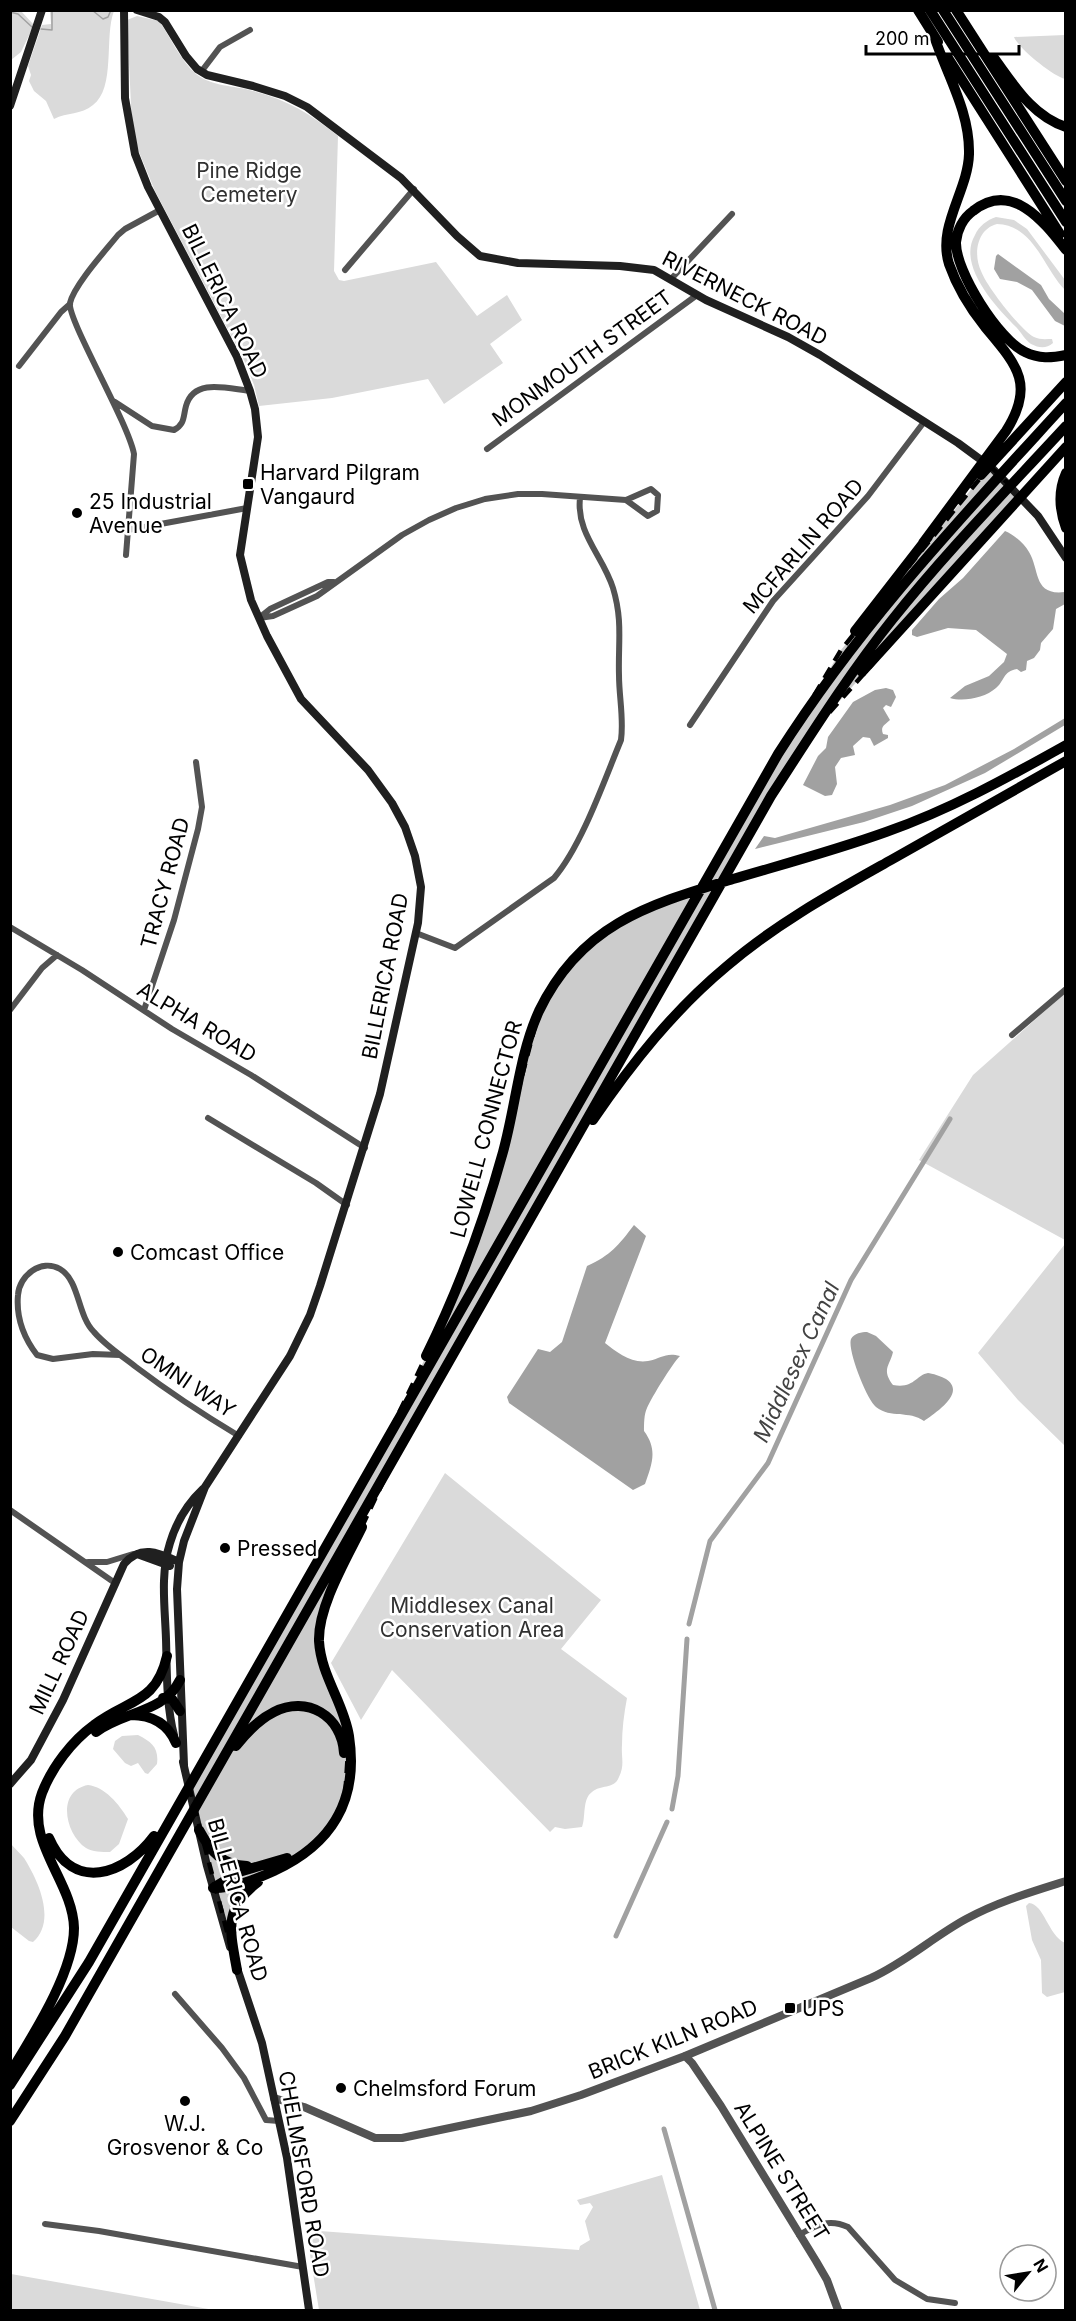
<svg xmlns="http://www.w3.org/2000/svg" width="1076" height="2321" font-family="Inter,sans-serif">
<style>
.green{fill:#dadada}
.water{fill:#a1a1a1}
.lines{fill:none;stroke-linecap:round;stroke-linejoin:round}
.stream{stroke:#a1a1a1;stroke-width:1.5}
.canal{stroke:#a1a1a1;stroke-width:5}
.minor{stroke:#535353;stroke-width:6}
.tertiary{stroke:#535353;stroke-width:8}
.secondary{stroke:#202020;stroke-width:8}
.motorway{stroke:#000;stroke-width:10}
.marked{fill:#000;fill-opacity:0.2;stroke:#000;stroke-width:4.5;stroke-dasharray:12 8;stroke-linejoin:round}
.poi-dot{fill:#000;stroke:#fff;stroke-width:2}
.labels{text-anchor:middle;dominant-baseline:central;stroke-width:5;stroke-linejoin:round;paint-order:stroke}
.park-label{font-size:21px;fill:#313131;stroke:#fff}
.street-label{font-size:21px;fill:#000;stroke:#fff}
.poi-label{font-size:21px;fill:#000;stroke:#fff;text-anchor:start}
.water-label{font-size:22px;font-style:italic;fill:#424242;stroke:#fff}
</style>
<rect width="100%" height="100%" fill="#fff"/>
<path class="green" d="M11 11H21L34 25 21 52 11 60Z
M50 11H114C104 36 116 88 93 105 81 115 67 112 54 119L46 101 34 91 29 81 31 75 28 66 42 25 51 24Z
M137 16 159 21C171 38 180 60 196 74 213 87 233 85 253 91 286 99 312 115 338 136L334 271 339 280 344 281 436 262 477 316 507 295 522 320 490 344 503 363 444 404 428 379 332 398 259 406 254 385 244 360 155 191 139 152 132 127 127 20Z
M1065 35V79C1053 76 1019 49 1014 37Z
M996 217 1014 220 1027 229 1065 280V290C1044 269 1034 225 997 224 977 229 973 254 981 271 987 287 1019 328 1034 337 1040 340 1046 339 1052 339L1053 343C1046 349 1039 348 1031 344 1025 340 1021 332 1016 327 995 306 957 265 975 235 979 226 987 220 996 217Z
M1065 993V1240L919 1160 973 1075Z
M1065 1244V1446L1018 1400 978 1353Z
M445 1473 601 1600 561 1649 627 1698C624 1714 622 1729 622 1745 621 1757 625 1765 619 1777 614 1790 601 1784 592 1792 582 1799 586 1817 582 1827L565 1829 555 1827 550 1832 392 1670 361 1720 331 1663Z
M138 1735C152 1742 159 1748 157 1764L148 1774 145 1773 138 1763 131 1766 125 1763 113 1749 115 1741 122 1736Z
M88 1785C105 1787 119 1804 128 1819L119 1844 110 1852C102 1852 92 1852 86 1848 65 1834 56 1791 88 1785Z
M11 1844C15 1849 20 1853 24 1858 38 1880 57 1921 33 1942L29 1941 11 1927Z
M1029 1903C1044 1904 1048 1935 1065 1943V1992L1047 1997 1042 1993 1041 1960 1032 1940 1026 1906Z
M662 2175 700 2310H319L306 2230 579 2250 580 2246 590 2240 585 2221 593 2207 590 2203 580 2205 577 2200Z
M10 2274H11L214 2310H11Z"/>
<path class="water" d="M998 254 1041 285 1049 299 1065 314V326L1055 321 1032 290 1017 282 1000 279 994 269 996 256Z
M1005 531C1014 535 1024 543 1029 552 1040 570 1033 596 1065 592V604L1056 609 1053 629 1041 643 1040 650 1034 658 1027 661 1026 670 1021 672 1017 669C1003 671 1004 682 996 688 985 698 963 702 950 698L965 686 989 676 1004 662 1007 654 976 630 948 628 917 637 912 635V630L939 599 963 578Z
M886 688 893 690 896 697 891 707 886 705 883 708 890 720C885 725 880 726 883 734L888 735V738L874 746 870 738 863 737 853 746 855 755 841 758 835 767 837 784 832 795 825 796 803 785 818 756 826 748 828 737 853 702 875 690Z
M1065 718V725L985 773 912 806 864 822 755 849 764 836 775 838 890 805 945 785 1014 749Z
M634 1225 646 1236 605 1343C616 1352 632 1364 648 1361 662 1358 666 1352 680 1356 672 1364 652 1397 647 1408 644 1414 644 1424 644 1431 658 1450 652 1464 645 1484L633 1490 509 1403 507 1397 538 1349 550 1352 562 1342 587 1266C611 1255 618 1246 634 1225Z
M867 1332 876 1336 893 1352C890 1366 881 1369 893 1385 914 1389 916 1375 928 1373 931 1373 943 1377 946 1379 967 1393 935 1413 924 1421 909 1410 891 1419 876 1407 867 1400 847 1350 851 1339 854 1333 862 1332 867 1332Z"/>
<g class="lines">
<path class="stream" d="M92 10 103 19 108 17 111 10
M10 12 18 14 32 27
M41 29 52 30V10
M1066 809V811"/>
<path class="canal" d="M689 1624 710 1541 768 1463 851 1280 950 1119
M672 1809 678 1776 687 1639
M616 1936 667 1822
M664 2129 715 2310"/>
<path class="minor" d="M201 72 220 47 250 30
M345 270 414 189
M671 279 732 214
M19 366 61 312 70 304
M115 402 152 426 174 430C185 424 183 417 186 406 194 377 229 389 250 391
M487 449 697 295
M128 530 247 508
M126 555 134 454C128 422 67 319 70 303 74 285 106 250 118 235L125 229 160 210
M260 617 270 609 328 582H334
M259 618 273 616 317 596 402 535 429 520 456 508 485 499 518 494H542L626 500 648 516 657 511 658 495 651 489 626 500
M690 725 773 601 868 496 924 422
M10 927 82 970 172 1029 251 1075 365 1148
M416 933 455 948 554 878C582 845 604 781 621 740 624 719 619 697 619 675 618 643 623 621 613 588 603 556 576 533 580 498
M10 1010 42 968 57 955
M144 1010 174 920 198 829 202 807 196 762
M1012 1035 1066 989
M208 1118 316 1183 347 1205
M120 1355 93 1354 53 1359 37 1355C24 1338 16 1317 18 1295 19 1276 41 1258 60 1269 80 1281 77 1315 94 1332 106 1346 122 1356 136 1367 169 1392 204 1415 239 1436
M10 1510 115 1583
M88 1562H107L133 1554
M175 1994 222 2048 244 2078 266 2120 279 2121
M45 2224 99 2231 303 2267
M799 2235C816 2225 829 2218 848 2227L895 2280 927 2299 955 2303"/>
<path class="tertiary" d="M685 2056 692 2063 721 2106 816 2261 827 2280 838 2310
M274 2098 304 2107 375 2138H402L531 2111 581 2095 685 2056 871 1978C906 1962 933 1937 966 1919 997 1902 1031 1892 1066 1881"/>
<path class="secondary" d="M124 10 125 98 135 154 148 187 237 357 250 391 255 409 258 437 240 555 251 600 267 636 301 699 368 770 392 803 405 827 415 856 421 887 418 923 380 1094 320 1286 310 1315 290 1356 205 1487 184 1541 179 1562 177 1589 184 1765
M137 10 159 17 165 22 186 56 197 69 207 75 253 86 285 96 307 107 401 178 457 236 480 256 518 263 620 266 654 270 706 300 788 337 820 355 958 443 992 468 1038 516 1066 558
M10 106 42 10
M137 1554 170 1566
M174 1735C166 1704 167 1671 166 1639 165 1608 160 1574 170 1543 176 1523 187 1504 203 1489
M183 1762 207 1866 230 1947
M10 1784 31 1760 63 1700 124 1564C141 1544 159 1553 179 1562
M236 1965 262 2043 287 2158 309 2310"/>
<path class="motorway" d="M918 10 938 42
M930 10 1066 222
M943 10 1066 201
M956 10 1066 181
M948 58 1060 234
M994 58C1014 85 1032 116 1066 127
M1066 250C1044 222 1012 180 973 211 963 218 957 230 956 242 955 271 999 340 1025 352 1039 359 1051 358 1066 355
M1066 473C1058 491 1059 509 1066 528
M981 475 1066 382
M923 543 1006 431C1036 384 1016 364 985 327 970 308 957 287 949 264 937 226 968 191 969 154 970 112 947 75 934 36
M855 631 928 537
M862 672 1066 447
M593 1120C632 1063 674 1010 727 966 777 923 834 892 891 860 949 827 1007 794 1066 761
M426 1356C459 1289 483 1224 503 1152 516 1105 519 1055 539 1011 581 924 648 905 733 879 784 864 836 850 886 832 949 810 1007 778 1066 745
M163 1698 172 1699 180 1711
M131 1715C152 1715 168 1724 176 1743
M96 1732C124 1711 164 1713 180 1680
M236 1746C247 1732 258 1720 274 1712 307 1695 342 1716 344 1753
M199 1830C211 1852 222 1865 247 1866
M49 1838C73 1893 125 1875 154 1836
M213 1888C235 1888 254 1880 274 1871 331 1845 359 1801 349 1736 344 1703 321 1676 319 1641 318 1606 347 1558 362 1527
M213 1888 239 1872 287 1858
M237 1970C230 1931 223 1908 258 1882
M10 2073C33 2035 74 1972 74 1928 73 1881 24 1842 42 1793 52 1767 72 1741 94 1725 128 1699 156 1704 167 1656
M10 2085 89 1962 778 754C861 623 962 517 1066 403
M10 2121 65 2036 771 796C810 736 848 675 892 620 946 552 1007 490 1066 426"/>
</g>
<path class="marked" d="M990 466 1021 496 814 730 771 796 399 1448 334 1586 320 1627 323 1666 349 1735 345 1798 333 1826 315 1848 268 1874 236 1903 230 1928 237 1970 189 1786 383 1446 456 1294 491 1195 539 1011 570 964 606 930 650 905 700 889 841 650Z"/>
<g class="poi-dot">
<rect x="242" y="478" width="12" height="12" rx="3"/>
<circle cx="77" cy="513" r="6"/>
<circle cx="118" cy="1252" r="6"/>
<circle cx="225" cy="1548" r="6"/>
<rect x="784" y="2002" width="12" height="12" rx="3"/>
<circle cx="341" cy="2088" r="6"/>
<circle cx="185" cy="2101" r="6"/>
</g>
<g class="labels">
<g class="park-label">
<text x="249" y="170">Pine Ridge<tspan x="249" dy="24">Cemetery</tspan></text>
<text x="472" y="1605">Middlesex Canal<tspan x="472" dy="24">Conservation Area</tspan></text>
</g>
<g class="street-label">
<text transform="translate(745 298) rotate(27)">RIVERNECK ROAD</text>
<text transform="translate(225 301) rotate(64)">BILLERICA ROAD</text>
<text transform="translate(582 358) rotate(-36)">MONMOUTH STREET</text>
<text transform="translate(803 546) rotate(-49)">MCFARLIN ROAD</text>
<text transform="translate(165 883) rotate(-75)">TRACY ROAD</text>
<text transform="translate(385 976) rotate(-79)">BILLERICA ROAD</text>
<text transform="translate(197 1022) rotate(31)">ALPHA ROAD</text>
<text transform="translate(486 1129) rotate(-75)">LOWELL CONNECTOR</text>
<text transform="translate(188 1382) rotate(34)">OMNI WAY</text>
<text transform="translate(59 1662) rotate(-65)">MILL ROAD</text>
<text transform="translate(238 1900) rotate(74)">BILLERICA ROAD</text>
<text transform="translate(673 2039) rotate(-22)">BRICK KILN ROAD</text>
<text transform="translate(782 2171) rotate(58)">ALPINE STREET</text>
<text transform="translate(304 2174) rotate(80)">CHELMSFORD ROAD</text>
</g>
<g class="poi-label">
<text x="260" y="472">Harvard Pilgram<tspan x="260" dy="24">Vangaurd</tspan></text>
<text x="89" y="501">25 Industrial<tspan x="89" dy="24">Avenue</tspan></text>
<text x="130" y="1252">Comcast Office</text>
<text x="237" y="1548">Pressed</text>
<text x="802" y="2008">UPS</text>
<text x="353" y="2088">Chelmsford Forum</text>
<text x="185" y="2123" text-anchor="middle">W.J.<tspan x="185" dy="24">Grosvenor &amp; Co</tspan></text>
</g>
<g class="water-label">
<text transform="translate(796 1362) rotate(-65)">Middlesex Canal</text>
</g>
</g>
<rect width="1076" height="2321" fill="none" stroke="#000000" stroke-width="24"/>
<g transform="translate(1028 2273) rotate(60)"><circle r="28" fill="#ffffff" stroke="#999999" stroke-width="1.5"/>
<path d="M0-4.5L10 22L0 15L-10 22Z" fill="#000000"/>
<text y="-9" font-size="16" font-weight="bold" text-anchor="middle" fill="#000000">N</text>
</g>
<path d="M866 45v9h153v-9" fill="none" stroke="#000000" stroke-width="3"/>
<text x="875" y="45" font-size="18" fill="#000000" stroke="#ffffff" stroke-width="4.5" paint-order="stroke">200 m</text>
</svg>
